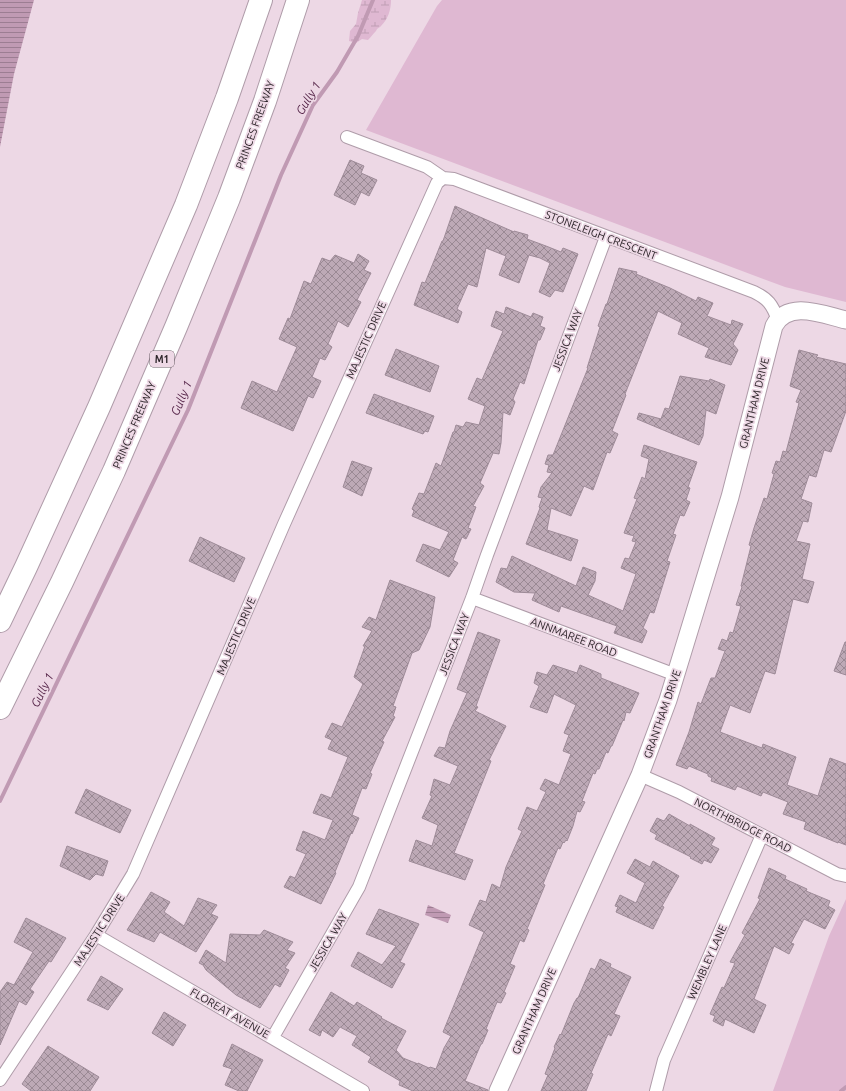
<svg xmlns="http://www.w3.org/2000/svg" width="846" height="1091" font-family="Ubuntu,sans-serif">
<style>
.grass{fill:#dfb8d2}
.wetland{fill:url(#wetland-marsh)}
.water{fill:url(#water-rules)}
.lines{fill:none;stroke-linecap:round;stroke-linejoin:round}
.stream{stroke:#c09ab3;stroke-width:4}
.building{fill:url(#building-cross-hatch);stroke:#9e8b98}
.street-casing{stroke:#af9ca9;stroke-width:14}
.secondary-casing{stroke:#af9ca9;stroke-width:19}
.highway-casing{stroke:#af9ca9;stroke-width:24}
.street{stroke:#fff;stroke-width:12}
.secondary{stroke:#fff;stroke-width:17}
.highway{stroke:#fff;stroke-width:22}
.labels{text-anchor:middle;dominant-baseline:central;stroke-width:3.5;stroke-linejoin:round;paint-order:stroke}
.shield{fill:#edd8e5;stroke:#675b62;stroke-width:1}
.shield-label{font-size:10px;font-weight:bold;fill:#2d252a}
.street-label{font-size:11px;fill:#2d252a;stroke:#edd8e5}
.water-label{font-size:12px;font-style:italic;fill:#562549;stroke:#edd8e5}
</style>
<defs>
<pattern id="wetland-marsh" width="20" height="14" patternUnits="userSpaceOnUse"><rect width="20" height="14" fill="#dfb8d2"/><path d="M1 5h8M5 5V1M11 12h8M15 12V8" fill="none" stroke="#c09eb4"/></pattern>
<pattern id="water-rules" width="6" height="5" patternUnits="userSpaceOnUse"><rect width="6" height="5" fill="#c09ab3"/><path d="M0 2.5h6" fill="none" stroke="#9c7d92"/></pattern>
<pattern id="building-cross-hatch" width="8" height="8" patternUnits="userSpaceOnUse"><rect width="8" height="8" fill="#bda9b6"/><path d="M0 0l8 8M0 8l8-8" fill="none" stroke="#9a8994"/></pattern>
</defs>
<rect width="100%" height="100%" fill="#edd8e5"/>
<path class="grass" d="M442 0H846V302L785 287 366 130 437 6Z
M846 899V1091H773L829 936Z"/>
<path class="wetland" d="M362 0H391C391 10 388 19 381 26 378 29 378 27 376 31 373 34 371 37 368 40L362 39 356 43 349 41 350 31 356 24 358 13Z"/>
<path class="water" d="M0 0H34L14 74 0 147Z
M428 905 451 915 448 923 425 915Z"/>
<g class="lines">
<path class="stream" d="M0 801 188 410 281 175 313 105 337 72 358 36 373 0
M841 1091 846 1087"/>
</g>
<path class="building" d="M350 160 364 166 361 173 377 180 369 196 361 192 355 205 334 195Z
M455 206 514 232V231L528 235 527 239 546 246 561 252 563 248 578 254 563 292 555 290 550 297 539 292 550 263 540 258 529 255 519 283 499 275 506 256 486 248 477 287 468 284 457 309 462 312 458 323 414 305 422 282 425 283 442 241H443Z
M358 254 369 261 364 270 371 273 357 300 361 302 348 327 338 321 328 344 332 347 325 360 320 358 312 377 321 381 313 398 308 396 293 431 241 408 252 381 277 392 297 347 279 339 288 318 290 319 304 281 311 284 322 258 330 261 335 255 354 263Z
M619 268 637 272 636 274 670 288 696 301 698 297 713 303 707 316 731 325 732 320 743 324 733 344 738 350 731 365 705 357 709 348 678 334 682 323 658 311 625 394 626 395 612 431 618 434 610 453 607 452 593 490 584 486 571 516 551 508 547 530 578 540 571 561 526 544 540 508 539 507 542 498 538 497 541 487 552 473 547 472 549 465 545 464 548 455H553L588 368H587L600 327 598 326 606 304H607Z
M506 307 531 317 533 313 543 317 540 326 545 328 540 340H538L524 384 520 382 513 399 515 402 510 415 503 412 501 443 499 454 493 453 480 483 484 486 473 506 476 507 468 528 471 529 466 539 462 537 453 560 458 563 449 577 416 561 423 544 440 550 449 532 412 516 414 511 412 509 419 493 424 494 436 463 441 466 453 432H454L456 425 463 427 466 422 479 425 485 406 468 399 477 378 482 380 503 331 491 326 496 311 504 314Z
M396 349 439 366 430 392 385 375Z
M799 350 818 355 816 357 846 364V411L831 452 824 450 816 477 809 475 801 499 812 503 808 522 803 521 796 541 810 544 802 579 814 582 808 603 793 599 775 674 765 671 750 713 730 705 720 732 762 748 763 744 796 757 787 785 818 796 830 758 846 764V845L838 842V843L804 829 806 822 783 814 788 802 763 792 761 796 737 786 735 790 711 781 712 778 708 776V774L689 766 687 769 676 765 689 732 698 702 701 704 711 678H715L725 651 718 649 722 639 727 641 730 632 733 633 741 606 736 605 742 587 741 586 751 546 749 545 754 528 764 498 767 499 774 474 772 473 776 461 780 462 783 451 786 452 799 403 796 402 801 390 790 386Z
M680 376 709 381 710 379 725 385 716 414 706 410 703 436 699 445 637 419 639 413 661 419 665 408 669 409Z
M374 394 434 416 428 432 425 431 423 434 366 413Z
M644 445 697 462 688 487 690 488 686 500 690 502 684 516 680 515 673 534 676 535 667 561 670 562 654 613 650 612 643 628 647 631 642 643 614 633 617 626 561 606 559 612 532 600 535 593 514 592 496 582 501 568 507 569 512 556 576 586 583 567 596 572 595 581 588 595 623 611 636 574 621 568 625 558 629 559 636 542 632 541 634 536 624 533 637 499 634 498 642 477 645 479 649 459 641 456Z
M352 461 372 468 362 496 343 487Z
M200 537 245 558 234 582 189 561Z
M390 580 435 597 430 627 419 650 412 653 393 706 396 707 393 716 395 717 382 741 384 742 370 773 372 774 366 789 362 788 352 815 359 818 352 834 351 833 335 872 336 873 321 904 284 887 290 876 295 878 306 854 296 850 303 831 325 840 333 820 313 813 321 794 331 798 348 757 328 749 332 740 325 737 332 723 342 727 363 684 354 677 365 646H363L372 631 362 627 369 617 376 620Z
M478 632 500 640 476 706 478 707 475 711 506 726 489 760 491 761 454 853 473 860 465 880 409 861 416 840 432 846 438 825 422 818 432 796 430 795 434 779 450 785 458 766 434 756 439 747 445 748 450 731 467 693 457 689Z
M845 642H846V675L834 671Z
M553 665 577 673 580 665 601 674V678L639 693 630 713 626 712 624 721 623 720 612 746H611L608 753 606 752 599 769H597L595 774 593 773 582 801 585 802 580 812 577 811 573 826 567 841 566 840 564 843 563 842 560 849 558 848 543 884 545 885 527 929 529 930 524 942 520 940 510 964 515 966 504 992 506 993 501 1003 497 1002 486 1029 488 1030 482 1044H481L465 1081 488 1090V1091H413L399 1085 400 1081 368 1062 371 1057 352 1045 357 1036 340 1027 333 1037 322 1030 320 1036 309 1030 331 992 354 1006 357 1002 382 1017 381 1018 406 1031 396 1050 403 1058 418 1064V1063L429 1068 430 1067 436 1069 444 1048 451 1036 443 1032 484 932 469 925 480 900 486 902 492 884 500 888 506 867 522 831 518 829 527 807 537 811 546 792 540 789 545 779 559 785 571 754 563 751 569 735 564 733 576 705 554 694 547 713 530 707 539 686 534 683 537 672 547 675Z
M86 789 131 810 120 833 75 813Z
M669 814 690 826V824L715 838 711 845 719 849 711 863 704 860 702 864 690 858 691 857 655 839 657 835 650 831 657 818 664 821Z
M67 846 108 861 103 876 96 874 90 880 60 866Z
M635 859 650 867 653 861 679 876 662 906 664 907 653 929 616 912 618 907 615 906 620 895 636 903 645 883 627 873Z
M769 868 786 876 785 879 807 889 806 891 830 901 828 906 835 910 825 929 804 919 791 943 794 944 789 954 774 946 754 999 766 1005 754 1033 725 1019 723 1026 713 1021 715 1016 710 1014 722 987 724 988 735 963 730 962 745 935 742 933 760 899 758 898Z
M151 892 170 902 164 912 184 926 198 898 217 905 211 914 218 917 196 952 160 932 154 942 127 930Z
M379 909 419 924 400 962 405 964 392 988 351 966 358 952 382 965 396 946 366 934Z
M26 918 66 938 51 962 49 961 30 989 34 992 26 1005 19 1001 0 1045V992L7 982 14 985 33 952 14 942Z
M264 930 293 942 287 950 295 953 285 968 289 970 280 987 275 984 260 1008 236 995 206 970 203 965 199 963 206 950 226 963 230 934 260 935Z
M600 959 611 964 610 967 631 977 614 1014 620 1016 611 1036 608 1034 591 1073 593 1074 586 1091H541L548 1075 545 1074 555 1048 554 1047 560 1034 561 1035 574 1003 577 998H578L591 968 595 970Z
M101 976 123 989 108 1010 87 1000Z
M164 1012 186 1025 173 1046 152 1033Z
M232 1044 263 1060 247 1091H239L225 1085 232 1069 223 1066Z
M48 1046 99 1077 90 1091H31L22 1084Z"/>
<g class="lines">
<g class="street-casing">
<path id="street" d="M347 137 427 167 443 178 454 179 754 292C768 299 772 304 778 320
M472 598 676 675
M640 775 679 792 837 874 846 876
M96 935 363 1091
M273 1037 359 887 472 598 487 555 606 237
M0 1080 96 935 133 874 284 524 437 183 443 178
M656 1091 664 1060 678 1028 762 835"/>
</g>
<g class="secondary-casing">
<path id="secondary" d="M498 1091 640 775 668 700 730 497 774 326C788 299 824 315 846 320"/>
</g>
<g class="highway-casing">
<path id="highway" d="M0 621 26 567 99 407 186 205 227 98 261 0
M0 708 62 582 114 471 176 327 229 198 265 101 298 0"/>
</g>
<use href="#street" class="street"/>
<use href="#secondary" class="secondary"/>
<use href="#highway" class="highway"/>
</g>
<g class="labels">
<rect class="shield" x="150" y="351" width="24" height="16" rx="3"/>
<g class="shield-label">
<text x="162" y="359">M1</text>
</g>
<g class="street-label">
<text transform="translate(255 125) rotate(-70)">PRINCES FREEWAY</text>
<text transform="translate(601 235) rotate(21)">STONELEIGH CRESCENT</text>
<text transform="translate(366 340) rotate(-66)">MAJESTIC DRIVE</text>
<text transform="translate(567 340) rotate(-69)">JESSICA WAY</text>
<text transform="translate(754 403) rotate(-76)">GRANTHAM DRIVE</text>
<text transform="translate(134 425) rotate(-67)">PRINCES FREEWAY</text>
<text transform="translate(236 636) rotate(-67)">MAJESTIC DRIVE</text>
<text transform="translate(574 637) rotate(21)">ANNMAREE ROAD</text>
<text transform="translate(454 644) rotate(-69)">JESSICA WAY</text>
<text transform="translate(662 714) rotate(-71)">GRANTHAM DRIVE</text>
<text transform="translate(743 825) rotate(27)">NORTHBRIDGE ROAD</text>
<text transform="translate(99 930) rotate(-57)">MAJESTIC DRIVE</text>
<text transform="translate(328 942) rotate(-60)">JESSICA WAY</text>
<text transform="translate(707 962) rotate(-66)">WEMBLEY LANE</text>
<text transform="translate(534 1011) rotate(-66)">GRANTHAM DRIVE</text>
<text transform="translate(230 1013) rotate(30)">FLOREAT AVENUE</text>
</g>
<g class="water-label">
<text transform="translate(308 98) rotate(-59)">Gully 1</text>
<text transform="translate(181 398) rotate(-67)">Gully 1</text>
<text transform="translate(42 690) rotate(-64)">Gully 1</text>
</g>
</g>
</svg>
